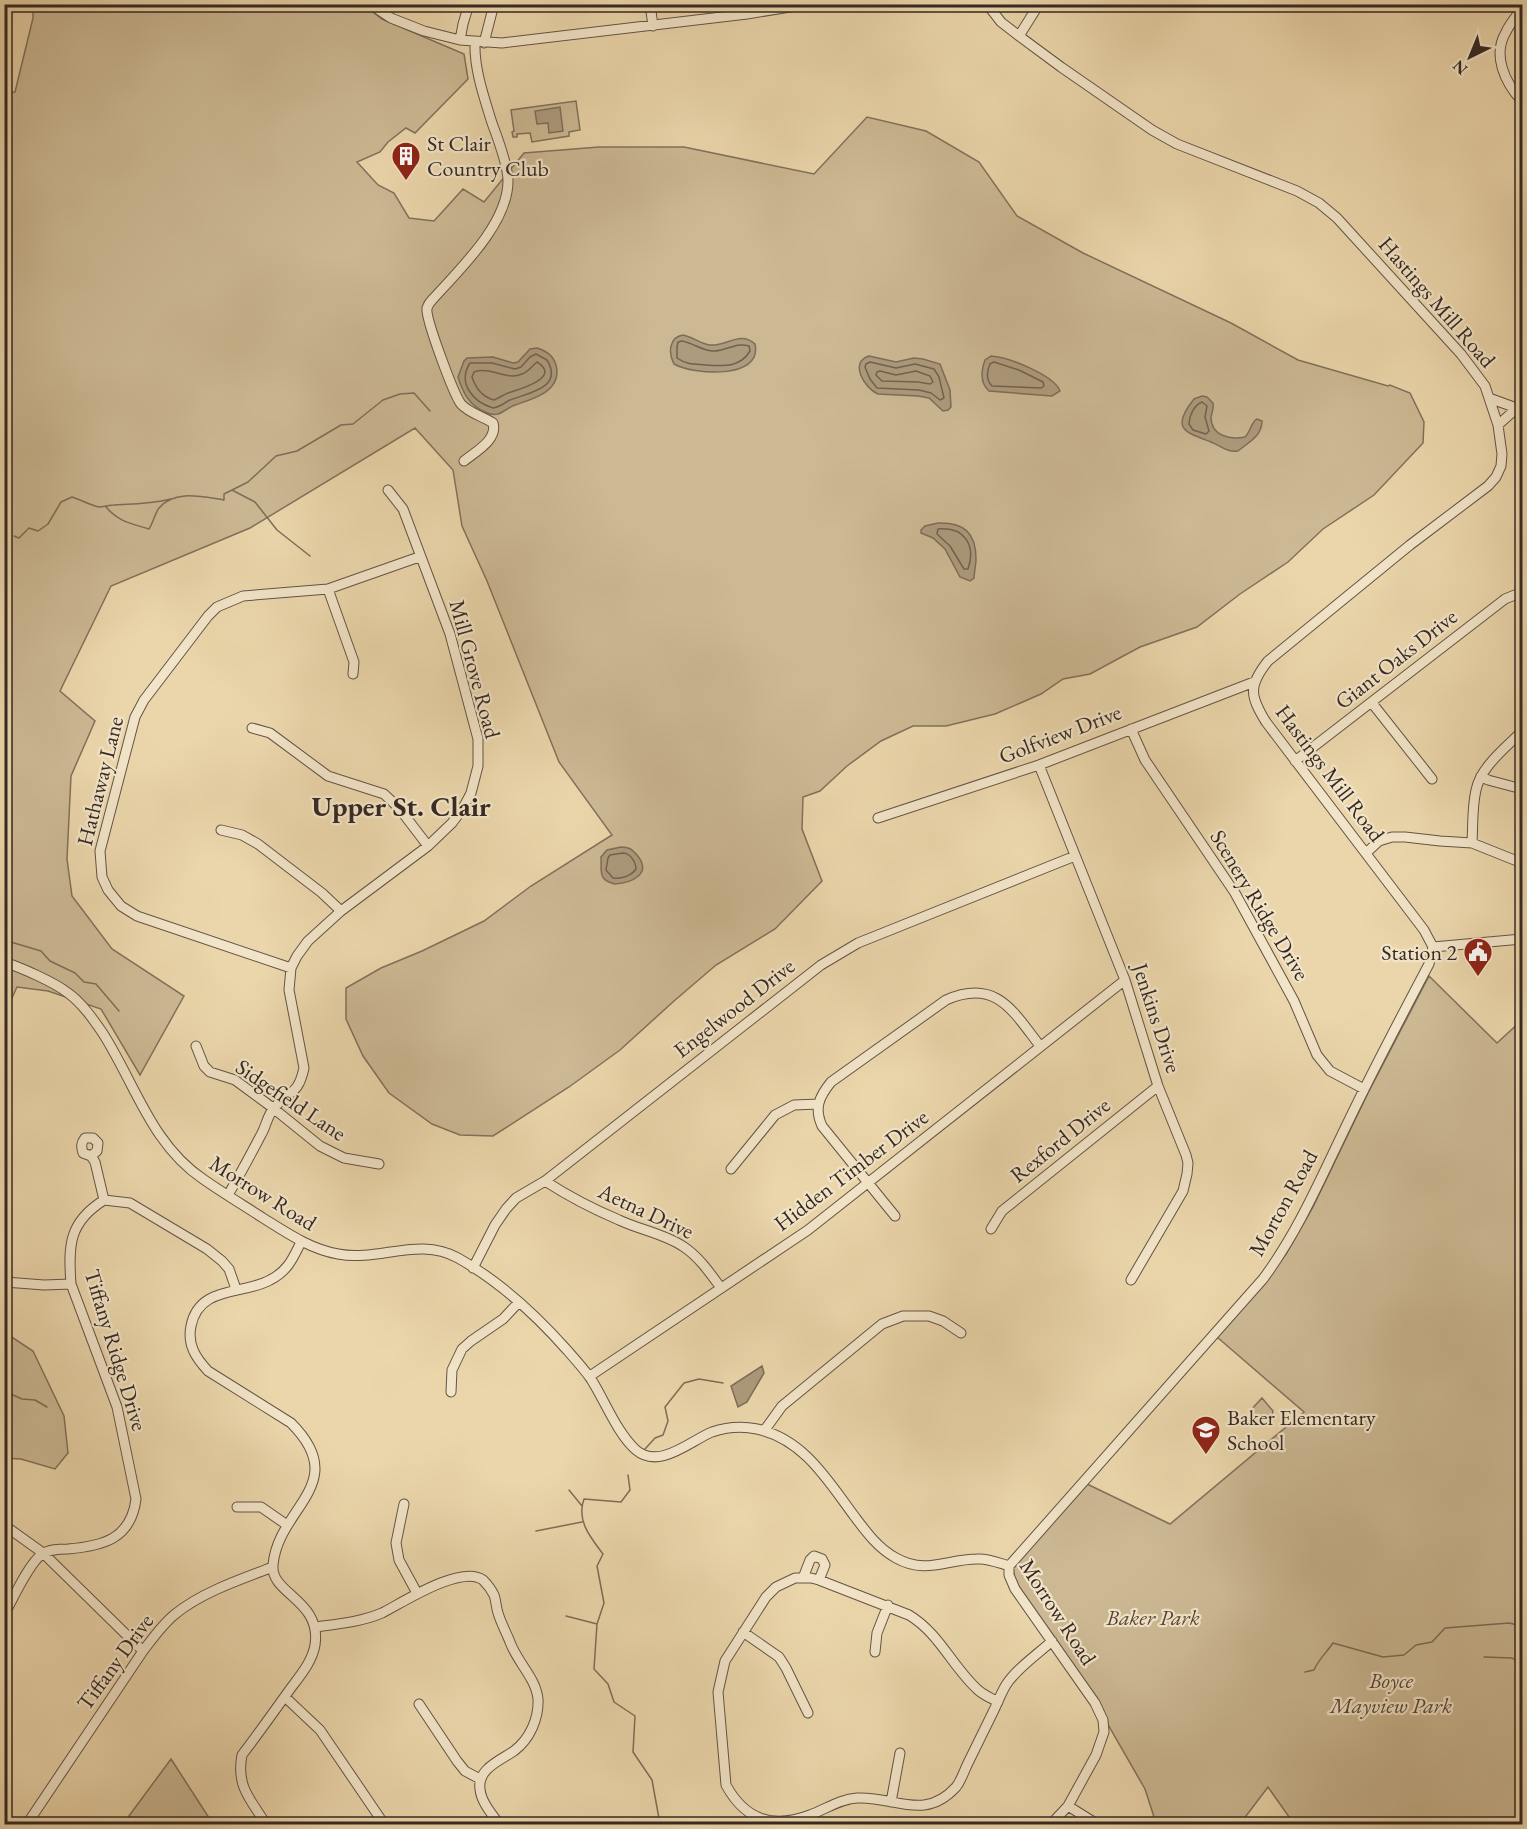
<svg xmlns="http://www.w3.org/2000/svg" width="1527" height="1829" font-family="'EB Garamond',serif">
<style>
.green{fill:#ccb994;stroke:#80715c;stroke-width:1.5}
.water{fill:#ad9b7d;stroke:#7d6d59;stroke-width:1.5}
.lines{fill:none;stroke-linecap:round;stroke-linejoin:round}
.shore{stroke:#716250;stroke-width:1.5}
.stream{stroke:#7d6d59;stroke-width:1.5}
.minor-casing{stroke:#625445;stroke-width:11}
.minor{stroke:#f2e4c8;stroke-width:9}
.labels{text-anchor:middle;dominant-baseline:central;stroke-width:4.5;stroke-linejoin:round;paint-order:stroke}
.poi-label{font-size:22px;fill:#352923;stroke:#f2e4c8;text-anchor:start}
.street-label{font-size:22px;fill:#352923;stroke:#f2e4c8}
.park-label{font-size:22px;font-style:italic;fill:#53463a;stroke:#f2e4c8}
.district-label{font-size:28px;font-weight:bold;fill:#352923;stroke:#f2e4c8}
</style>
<rect width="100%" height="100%" fill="#ebd6ab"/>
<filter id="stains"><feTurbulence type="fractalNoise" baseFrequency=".00333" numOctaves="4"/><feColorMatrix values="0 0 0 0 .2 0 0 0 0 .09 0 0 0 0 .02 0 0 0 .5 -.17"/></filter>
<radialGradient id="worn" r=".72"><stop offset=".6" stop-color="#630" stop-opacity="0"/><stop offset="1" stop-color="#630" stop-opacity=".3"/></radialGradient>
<path class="green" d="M33 5H364L382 19 464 54 468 79 415 133 406 128 388 142 380 152 357 162 378 185 394 193 409 218 434 221 463 189 484 202 524 153 599 147H684L814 174 867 117 926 131 979 162 1017 216 1083 253 1231 323 1298 360 1388 386 1390 385 1410 393 1424 422 1423 443 1374 495 1323 529 1288 562 1240 594 1197 627 1140 647 1090 674 1063 679 1041 694 995 714 946 726H913L881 741 847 766 820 791 803 797 802 829 822 881 775 929 716 965 674 1001 620 1050 569 1087 493 1136 460 1135 432 1124 389 1093 363 1056 346 1019V988L381 968 422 951 484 921 531 886 612 835 559 762 487 581 462 526 453 470 415 428 250 528 111 586 60 691 95 721 71 776 67 859 72 896 112 949 184 996 140 1075 101 1009 48 991 17 987 5 1013 4 93 15 92 33 18Z
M576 101 580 130 569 132V136L532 142 530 133 517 134V137H513L512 132 514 131 511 110Z
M1429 976 1497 1043 1522 1020V1824H1294L1268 1787 1240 1824H1159L1155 1820 1145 1789 1107 1723 1015 1583 1013 1567 1087 1484 1170 1524 1304 1412 1217 1337 1251 1298 1286 1254 1313 1207 1368 1093Z
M4 1332 33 1351 64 1416 68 1453 55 1469 21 1459 5 1458Z
M1262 1398 1273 1411C1272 1419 1266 1426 1257 1426L1250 1418V1411Z
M171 1759 213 1824H123Z"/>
<path class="water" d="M560 107 563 131 549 133 548 123 537 124 535 111Z
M683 335C693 337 701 344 710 345 726 347 740 330 755 344 763 380 693 375 674 364 668 353 669 337 683 335Z
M537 348C546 351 553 355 556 365 563 391 533 399 515 405 509 407 504 412 498 414 494 415 489 414 485 412 469 405 463 393 458 377L464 361 467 358 493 357 513 363 518 362 530 349Z
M869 356 896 362 914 358 923 359 940 364 950 390 951 407 948 410 943 411 929 398 918 396 878 394C864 388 849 362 869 356Z
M991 356C1008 357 1054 375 1060 391L1052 396 989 391C980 383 981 371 985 360Z
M1202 396 1207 397 1213 403C1214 408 1212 412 1211 417 1211 436 1230 440 1245 437 1251 431 1251 422 1257 419L1262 421C1262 436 1249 442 1238 451 1228 453 1221 446 1211 442 1185 432 1170 429 1194 399Z
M938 523C964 522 976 533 976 559 976 566 974 572 974 578L970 581 960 577 945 549 933 538 921 533V530L925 526Z
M621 847C629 847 632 849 637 855 653 874 631 883 615 884 597 880 602 870 601 857L607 850Z
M762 1366 764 1373 747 1402 738 1407 731 1386Z"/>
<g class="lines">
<path class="shore" d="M682 341C694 343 703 352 715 351 728 350 736 342 749 346L750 351C740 368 723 366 706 365 695 364 687 365 677 358V347L678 342Z
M536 354 547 360C564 388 528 393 510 400 504 403 500 407 493 408 473 402 457 383 470 363H492L515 369 521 367 530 357Z
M537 362C563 378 517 390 508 393 503 395 499 398 494 400 482 397 476 389 472 377L474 372C491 366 506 381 522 374 528 372 532 366 537 362Z
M870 362 896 368 915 364 934 369 939 377 944 398 940 400 931 393 919 390 877 388 870 379 865 367 866 364Z
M994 362 1019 370 1043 382 1044 386 1041 388 992 386C986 380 987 371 990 364Z
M880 371 896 375 916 371 930 376 933 382 930 384 918 382 882 381 876 375 877 372Z
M1202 402 1207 406 1205 417 1209 431 1206 434 1193 430 1189 424C1189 416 1194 405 1202 402Z
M938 529C965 526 976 546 968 569H964L950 546 937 534Z
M623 853C630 853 636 862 636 869 631 876 622 879 613 878L606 870 608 858 610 855Z"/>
<path class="stream" d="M232 490 255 502 277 530 310 556
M106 507C119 522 130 523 149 529 153 523 155 513 159 508 175 489 203 497 224 500V494L248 482 276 456 297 451 341 425 353 424 383 400 400 394 414 393 430 411
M14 536 19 538 29 528 38 531 48 524 61 502 72 497C81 500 90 505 99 507 104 507 109 505 114 505 134 504 151 504 171 499
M4 940 41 951 50 961 75 973 84 982 96 984 119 1011
M4 1391 22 1399 35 1400 47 1407
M645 1449 655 1438 663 1435 668 1421 665 1407 684 1383 699 1379 723 1383
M1520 1464H1522
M569 1490 582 1506
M536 1531 582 1522
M566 1616 597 1624 594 1669 608 1684 614 1702 635 1716 633 1752 652 1780 660 1824
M597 1624 604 1603 597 1566 603 1554C591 1538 576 1521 584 1499L621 1502 630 1490 628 1475
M1484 1657 1512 1658 1522 1665
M1305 1672 1314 1670C1318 1660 1327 1652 1333 1643L1383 1657 1404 1655 1416 1645 1432 1642 1445 1628 1509 1623 1522 1626"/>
<g class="minor-casing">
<path id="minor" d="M370 4 391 18 424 31 460 40 502 43 747 14 790 7 799 4
M650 4 653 26
M987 4 1001 22 1019 36 1061 67 1152 130 1177 144 1297 191 1319 203 1337 218 1461 354 1485 386 1498 425 1502 454 1501 466 1496 477 1488 486 1410 545 1268 661C1248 686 1250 696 1266 722L1424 930 1433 947
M1522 8C1517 16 1510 23 1506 32 1492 55 1505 83 1522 101
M1019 36 1039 4
M460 40 463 24 469 4
M484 43 494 4
M1489 398 1522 410
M1498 425 1517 408
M464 461C475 452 498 440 493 423 484 417 469 413 461 404 454 395 425 318 427 308 428 305 430 302 432 300 459 270 508 224 508 181 508 165 498 139 492 123 484 97 474 69 475 42
M328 589 354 662 353 674
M1372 703 1432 779
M252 728 270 733 328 776 384 794 399 808 428 846
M1131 729 1145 760 1235 893 1294 1001 1317 1055 1330 1071 1364 1089
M1295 761 1505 599 1522 592
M1039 765 1125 980 1158 1086 1186 1155 1188 1163 1187 1174 1183 1191 1131 1280
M1481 776 1488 780 1522 789
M878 818 1039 765 1254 682
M221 830 242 835 258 844 322 893 341 911
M1472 843C1473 826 1472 807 1476 790 1481 766 1506 748 1522 731
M1366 853 1379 841 1392 837H1405L1440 841 1472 843 1522 863
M4 962C22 968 54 982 68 993 82 1003 93 1019 102 1032 135 1083 151 1144 203 1179 223 1193 243 1205 263 1218 287 1233 310 1249 338 1254 379 1262 419 1236 458 1258 499 1281 536 1315 567 1350 575 1359 584 1369 591 1379 605 1401 617 1433 636 1450 659 1470 690 1441 712 1432 727 1427 742 1426 757 1429 804 1439 828 1481 855 1517 867 1533 878 1548 896 1558 926 1575 947 1559 977 1559 988 1558 999 1563 1009 1566V1575L1015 1589 1095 1703 1103 1720 1104 1732 1096 1755 1068 1806 1051 1824
M291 968 137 916 121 906 108 890 102 877 100 851 135 717 144 700 208 616 217 607 243 596 328 589 419 557
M196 1046 204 1066 210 1072 235 1080 273 1108 320 1146 344 1158 379 1164
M91 1156 97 1151 98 1143 93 1138H85C81 1143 81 1146 83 1153L91 1156 95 1162 104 1200
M731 1169 775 1115 794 1105 818 1104
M545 1181C568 1196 593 1209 619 1220 640 1230 665 1234 684 1247 699 1257 710 1273 721 1288
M228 1195C240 1175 251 1154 262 1133 266 1126 268 1114 274 1108 289 1090 298 1096 304 1068L289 990 291 968 297 956 308 941 341 911 428 846 452 823 463 808 471 793 478 766V739L450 634 403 509 388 490
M895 1216 822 1126C814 1108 819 1097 831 1082L946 1000C996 978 1013 1011 1040 1046
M991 1229 1002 1211 1158 1086
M473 1268 495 1225 506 1209 516 1198 545 1181 821 965 858 943 1075 856
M5 1282 44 1285 71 1284
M590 1376 808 1230 1125 980
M451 1392 452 1370 462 1349 471 1341 503 1319 519 1302
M764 1431 782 1406 882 1324 903 1316H929L943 1321 961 1333
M404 1504 396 1543 399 1560 417 1593
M237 1507H261L287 1525
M4 1525 43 1553 143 1651
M1009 1566 1263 1279C1300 1229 1323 1173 1350 1118 1375 1066 1402 1015 1429 964L1433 947 1522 939
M803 1578 810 1560 814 1556 822 1559 825 1565 819 1580
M4 1615C13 1599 28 1565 41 1555 48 1549 60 1549 68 1549 103 1546 131 1539 136 1499L117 1407 71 1284C68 1245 69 1222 104 1200L130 1203 207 1249 222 1261 229 1269 236 1289
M315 1627C337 1624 361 1622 382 1613 402 1603 461 1564 483 1580 486 1583 492 1591 494 1595 496 1600 496 1607 498 1613 501 1623 506 1632 510 1642 517 1662 536 1678 538 1699 539 1718 530 1739 514 1751 501 1760 477 1769 480 1789 481 1802 492 1814 499 1824
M743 1632 779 1657 786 1668 808 1713
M875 1652 877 1633 888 1605
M285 1697 320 1730 384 1824
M998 1702C991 1698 983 1695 977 1689 952 1666 939 1633 909 1615L819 1580 811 1578H795L776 1587 766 1597 725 1661 718 1692 726 1785C745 1820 773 1829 810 1815 826 1809 840 1799 857 1798 895 1796 924 1822 956 1787 961 1781 964 1771 968 1763 977 1745 985 1728 994 1710 998 1702 1001 1693 1006 1685 1016 1669 1038 1654 1052 1641
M419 1704 457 1761 465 1771 480 1779
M891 1802 900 1753
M1068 1806 1097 1824
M27 1824 143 1651C153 1638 162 1625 174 1615 200 1593 241 1579 273 1567
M266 1824C250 1799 236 1786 242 1755 258 1734 273 1713 288 1692 298 1678 312 1663 315 1645 322 1600 270 1594 273 1565 278 1507 352 1484 291 1423L208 1371C196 1358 187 1345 191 1326 199 1285 244 1295 270 1280 288 1271 293 1258 301 1242"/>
</g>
<use href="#minor" class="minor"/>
</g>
<defs>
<g id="building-pin" transform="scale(1.5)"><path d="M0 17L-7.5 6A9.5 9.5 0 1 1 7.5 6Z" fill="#8f2418" stroke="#f2e4c8"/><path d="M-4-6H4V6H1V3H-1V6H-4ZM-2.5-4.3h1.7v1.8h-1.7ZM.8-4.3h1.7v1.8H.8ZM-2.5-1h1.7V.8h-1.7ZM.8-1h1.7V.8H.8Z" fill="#fff"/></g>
<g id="civic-pin" transform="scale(1.5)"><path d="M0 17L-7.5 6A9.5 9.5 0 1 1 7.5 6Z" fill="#8f2418" stroke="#f2e4c8"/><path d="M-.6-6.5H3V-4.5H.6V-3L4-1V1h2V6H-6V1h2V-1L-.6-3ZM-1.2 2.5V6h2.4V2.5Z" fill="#fff"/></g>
<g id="school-pin" transform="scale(1.5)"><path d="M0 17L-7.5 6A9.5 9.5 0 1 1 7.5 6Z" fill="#8f2418" stroke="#f2e4c8"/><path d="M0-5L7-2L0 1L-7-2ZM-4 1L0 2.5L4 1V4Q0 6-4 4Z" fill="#fff"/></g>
</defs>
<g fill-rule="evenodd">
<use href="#building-pin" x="406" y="156"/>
<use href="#civic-pin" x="1478" y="952"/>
<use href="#school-pin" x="1206" y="1430"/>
</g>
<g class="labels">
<g class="poi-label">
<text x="427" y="143">St Clair<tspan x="427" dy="25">Country Club</tspan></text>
<text x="1457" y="952" text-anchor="end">Station 2</text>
<text x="1227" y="1417">Baker Elementary<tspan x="1227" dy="25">School</tspan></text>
</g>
<g class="street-label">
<text transform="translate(1437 302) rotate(49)">Hastings Mill Road</text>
<text transform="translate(1396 659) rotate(-38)">Giant Oaks Drive</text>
<text transform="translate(475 669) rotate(75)">Mill Grove Road</text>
<text transform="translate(1060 734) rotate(-21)">Golfview Drive</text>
<text transform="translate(1330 773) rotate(53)">Hastings Mill Road</text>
<text transform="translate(100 781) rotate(-76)">Hathaway Lane</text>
<text transform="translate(1260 905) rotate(59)">Scenery Ridge Drive</text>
<text transform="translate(734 1008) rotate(-38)">Engelwood Drive</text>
<text transform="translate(1157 1018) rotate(72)">Jenkins Drive</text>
<text transform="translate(291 1100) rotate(34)">Sidgefield Lane</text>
<text transform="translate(1060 1140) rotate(-39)">Rexford Drive</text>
<text transform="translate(851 1170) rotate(-37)">Hidden Timber Drive</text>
<text transform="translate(263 1193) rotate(32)">Morrow Road</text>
<text transform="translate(1283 1203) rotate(-61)">Morton Road</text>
<text transform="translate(646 1211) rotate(25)">Aetna Drive</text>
<text transform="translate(116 1350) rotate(73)">Tiffany Ridge Drive</text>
<text transform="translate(1058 1612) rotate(57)">Morrow Road</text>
<text transform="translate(115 1662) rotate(-54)">Tiffany Drive</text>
</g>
<g class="park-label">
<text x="1153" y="1617">Baker Park</text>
<text x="1391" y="1680">Boyce<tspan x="1391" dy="25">Mayview Park</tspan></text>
</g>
<g class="district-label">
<text x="401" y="806">Upper St. Clair</text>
</g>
</g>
<rect width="1527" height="1829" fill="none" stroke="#ebd6ab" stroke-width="24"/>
<rect x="6" y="6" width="1515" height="1817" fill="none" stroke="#352923" stroke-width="3"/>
<rect x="12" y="12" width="1503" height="1805" fill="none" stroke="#352923" stroke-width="1.5"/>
<g transform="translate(1470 57) rotate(223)" stroke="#f2e4c8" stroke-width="4.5" paint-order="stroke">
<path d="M0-4.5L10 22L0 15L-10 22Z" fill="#352923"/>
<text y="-9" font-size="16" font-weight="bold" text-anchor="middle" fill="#352923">N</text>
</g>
<rect width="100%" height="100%" filter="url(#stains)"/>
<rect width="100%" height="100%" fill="url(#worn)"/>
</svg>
